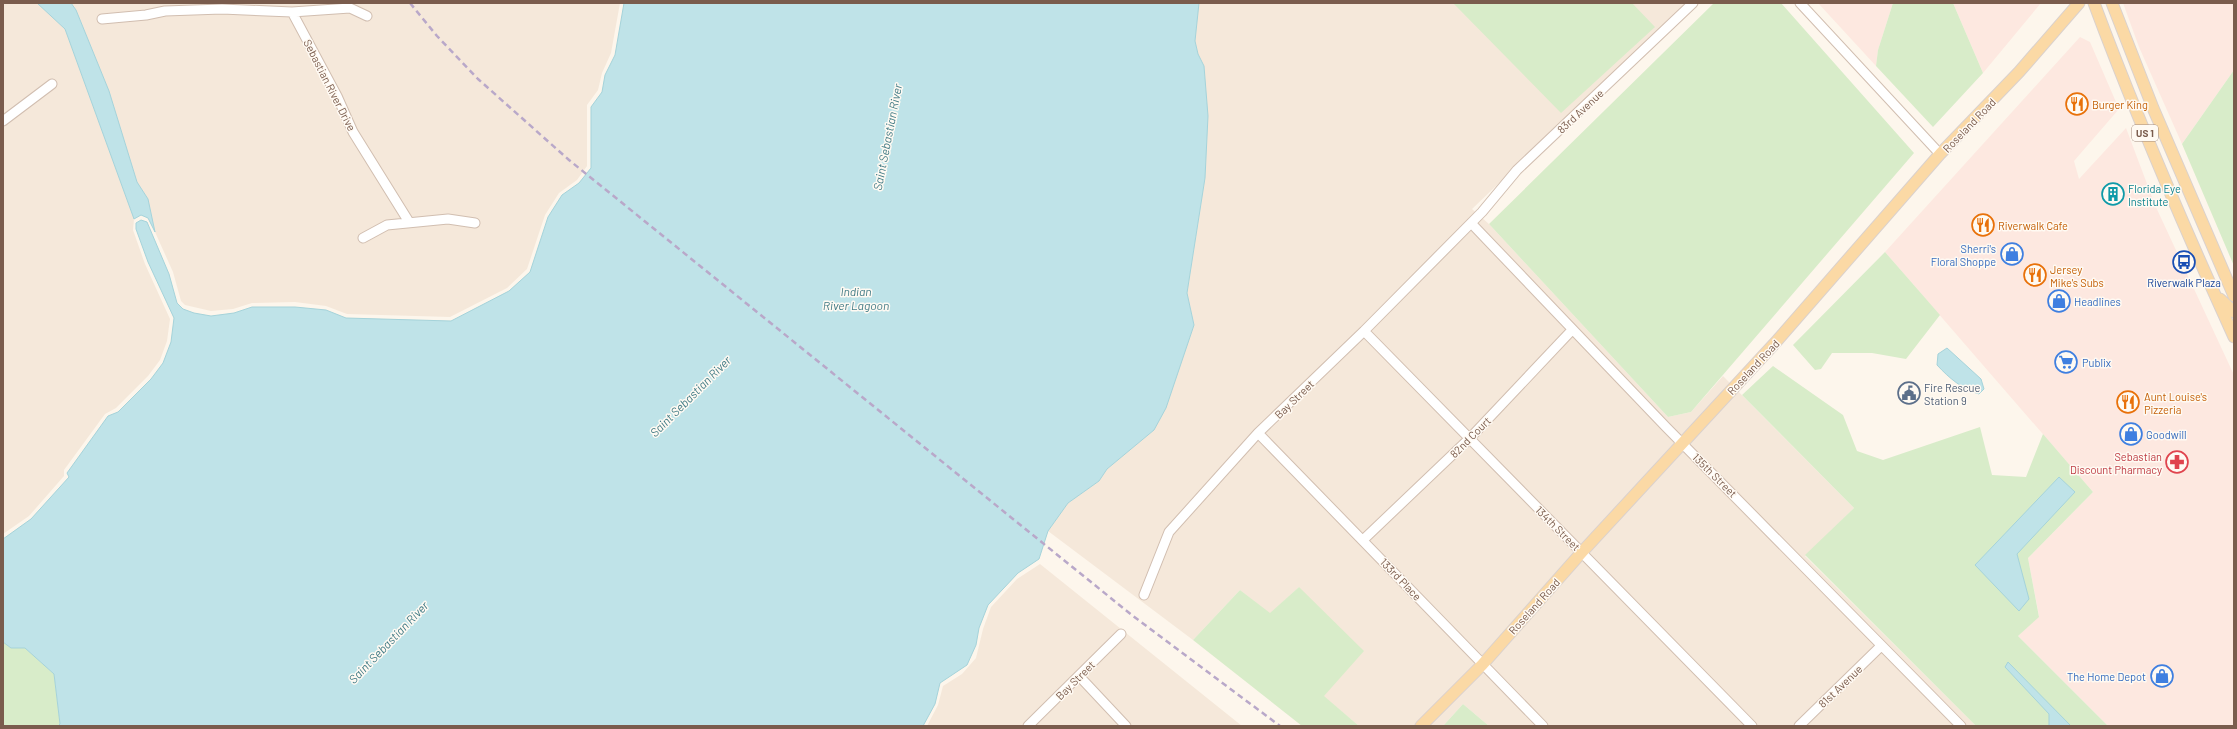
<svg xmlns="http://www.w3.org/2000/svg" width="2237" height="729" font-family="Barlow,sans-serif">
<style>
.residential{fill:#f5e8da}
.commercial{fill:#fde8e0}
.green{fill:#d8ecc9}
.water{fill:#bfe3e8;stroke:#a5d3da}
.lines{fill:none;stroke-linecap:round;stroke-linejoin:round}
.minor-casing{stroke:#d1beb0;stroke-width:11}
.major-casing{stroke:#dad1cd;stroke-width:13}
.minor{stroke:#fff;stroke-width:9}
.major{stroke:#fbd9a5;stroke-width:11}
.rail{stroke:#b9a8c9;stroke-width:2.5;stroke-dasharray:6 4;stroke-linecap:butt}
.labels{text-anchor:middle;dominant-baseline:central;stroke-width:3;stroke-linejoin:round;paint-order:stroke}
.shield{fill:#fffaf3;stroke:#a28b7f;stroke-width:1}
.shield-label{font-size:10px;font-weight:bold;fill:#7a5c4d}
.street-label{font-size:11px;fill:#7a5c4d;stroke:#fffaf3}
.food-label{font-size:11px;fill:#c56008;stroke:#fffaf3;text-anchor:start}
.culture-label{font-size:11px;fill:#0d838f;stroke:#fffaf3;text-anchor:start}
.shop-label{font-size:11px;fill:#366cbe;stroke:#fffaf3;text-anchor:start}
.transit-label{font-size:11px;fill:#164399;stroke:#fffaf3}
.service-label{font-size:11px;fill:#4e5e75;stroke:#fffaf3;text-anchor:start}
.health-label{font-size:11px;fill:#be3a42;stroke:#fffaf3;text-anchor:end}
.water-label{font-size:12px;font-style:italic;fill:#437c86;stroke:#fffaf3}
</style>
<rect width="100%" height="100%" fill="#fdf6ec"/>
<path class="residential" d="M3 3H37L65 29 134 219 133 230 145 264 170 319 167 341 160 360 148 376 116 408 105 414 64 470V476L29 516 3 534Z
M71 3H620L611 53 602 73 598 90 587 105V166L577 180 559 193 545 215 527 269 507 288 450 317 347 314 326 306 295 302 252 303 233 309 211 311 185 305 181 301 173 272 155 232 148 199 137 182 109 91 76 10Z
M1199 3H1683L1685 5 1472 209 1489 224 1668 417 1691 412 1723 376 1854 508 1805 556 1976 726H1489L1463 704 1443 726H1359L1323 696 1299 587 1270 614 1240 590 1193 640 1048 531 1068 503 1099 481 1107 469 1154 430 1194 325 1187 293 1205 178 1208 116 1204 66 1198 54 1195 41Z
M1040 564 1242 726H927L938 705 943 686 962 674 976 658 983 629 991 607 1017 579Z"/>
<path class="commercial" d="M1818 3H1893L1878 50 1876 66Z
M1953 3H2041L1983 73Z
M2123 3H2234V70L2182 144 2139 47Z
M2080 37 2090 42 2119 109 2074 161 2079 179 2126 128 2155 205 2234 375V726H2108L2018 636 2039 616 2028 558 2093 492 1885 252Z"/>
<path class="green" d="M1453 3H1632L1655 27 1561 113Z
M1714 3H1781L1914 153 1691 412 1668 417 1489 224Z
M1893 3H1953L1983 73 1933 127 1876 66 1878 50Z
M2234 70V266L2182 144Z
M1885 252 1940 315 1906 359 1872 353H1832L1821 369 1815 370 1793 345Z
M1773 366 1843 415 1857 451 1883 460 1980 427 1992 475 2026 477 2043 434 2093 492 2028 558 2039 617 2018 636 2108 726H1976L1805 555 1854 508 1742 395Z
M1299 587 1364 651 1324 696 1359 726H1302L1193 640 1240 590 1270 613Z
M3 642 11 648H25L54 674 60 724 58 726H3Z
M1463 704 1489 726H1443Z"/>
<path class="water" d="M37 3H71L76 10 109 91 137 182 148 199 155 232 148 218 141 215 134 219 65 29Z
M624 3H1199L1195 41 1198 54 1204 66 1208 116 1205 178 1187 293 1194 325 1166 408 1154 430 1107 469 1099 481 1068 503 1048 531 1039 559 1018 573 988 605 979 628 976 645 967 665 940 683 935 704 923 726H58L60 724 54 674 25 648H11L3 642V539L31 519 69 477 67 473 108 416 118 412 151 379 163 363 171 342 174 318 148 262 136 229V223L141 220 147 222 169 274 177 303 183 309 194 313 211 316 234 313 252 307H295L326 310 346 318 451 321 509 291 530 272 548 217 562 195 579 183 591 168V107L602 92 605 75 615 55Z
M1947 348 1981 379 1984 389 1979 394C1962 389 1949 378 1937 365L1938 354Z
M2059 477 2075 492 2017 554 2029 599 2019 611 1975 565Z
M2008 662 2071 726H2049V714L2005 667Z"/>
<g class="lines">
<g class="minor-casing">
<path id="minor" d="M1800 3 1940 154
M292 12 337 96 353 132 409 222
M102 19 146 15 165 11 222 9 292 12 350 8 367 16
M3 121 52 84
M1471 223 1666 427 1961 726
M363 238 387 225 448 219 475 223
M1364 331 1752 726
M1258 433 1543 726
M1363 540 1470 438 1572 330
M1144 595 1169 532 1258 433 1364 331 1482 212 1517 170 1693 3
M1080 677 1126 726
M1028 726 1121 634
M1799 726 1881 646"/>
</g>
<g class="major-casing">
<path id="major" d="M2094 3C2136 116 2184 227 2234 337
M2112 3 2153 108 2234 296
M2220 299 2234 312
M1421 726 1482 665 1582 552 1775 343 1940 154 2019 72 2079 3"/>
</g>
<use href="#minor" class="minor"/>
<use href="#major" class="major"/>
<path class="rail" d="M410 3 437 36 478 79 569 160 1133 616 1280 726"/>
</g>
<defs>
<g id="restaurant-ring" transform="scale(1.15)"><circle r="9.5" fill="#fffaf3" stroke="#e8710a" stroke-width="1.5"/><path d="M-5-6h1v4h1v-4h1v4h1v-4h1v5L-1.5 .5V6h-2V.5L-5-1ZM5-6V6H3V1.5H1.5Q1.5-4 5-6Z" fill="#e8710a"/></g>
<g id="building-ring" transform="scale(1.15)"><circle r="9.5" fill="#fffaf3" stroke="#0f9aa8" stroke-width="1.5"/><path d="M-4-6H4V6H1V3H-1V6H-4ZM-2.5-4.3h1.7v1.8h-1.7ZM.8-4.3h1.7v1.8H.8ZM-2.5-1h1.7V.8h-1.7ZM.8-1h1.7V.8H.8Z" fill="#0f9aa8"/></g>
<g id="shop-ring" transform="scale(1.15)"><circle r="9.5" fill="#fffaf3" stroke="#3f7fe0" stroke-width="1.5"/><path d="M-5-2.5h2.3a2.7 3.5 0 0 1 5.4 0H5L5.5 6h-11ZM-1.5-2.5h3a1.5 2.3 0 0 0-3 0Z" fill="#3f7fe0"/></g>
<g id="bus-ring" transform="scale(1.15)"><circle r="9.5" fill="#fffaf3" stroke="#1a4fb4" stroke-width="1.5"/><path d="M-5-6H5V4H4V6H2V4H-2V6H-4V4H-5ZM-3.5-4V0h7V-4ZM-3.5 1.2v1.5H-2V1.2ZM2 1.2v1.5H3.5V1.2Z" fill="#1a4fb4"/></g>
<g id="supermarket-ring" transform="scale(1.15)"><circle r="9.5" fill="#fffaf3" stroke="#3f7fe0" stroke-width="1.5"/><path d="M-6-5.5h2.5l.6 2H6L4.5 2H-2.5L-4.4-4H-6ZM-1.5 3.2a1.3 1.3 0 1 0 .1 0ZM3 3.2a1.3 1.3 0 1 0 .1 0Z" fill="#3f7fe0"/></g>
<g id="civic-ring" transform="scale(1.15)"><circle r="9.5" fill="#fffaf3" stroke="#5c6f8a" stroke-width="1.5"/><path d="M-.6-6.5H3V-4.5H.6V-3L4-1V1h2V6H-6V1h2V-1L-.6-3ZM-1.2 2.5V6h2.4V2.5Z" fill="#5c6f8a"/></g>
<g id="pharmacy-ring" transform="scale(1.15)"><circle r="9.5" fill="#fffaf3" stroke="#e0444e" stroke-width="1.5"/><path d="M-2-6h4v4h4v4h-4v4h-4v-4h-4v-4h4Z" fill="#e0444e"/></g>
</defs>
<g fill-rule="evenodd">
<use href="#restaurant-ring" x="2077" y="104"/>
<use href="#building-ring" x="2113" y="194"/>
<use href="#restaurant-ring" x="1983" y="225"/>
<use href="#shop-ring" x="2012" y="254"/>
<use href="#bus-ring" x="2184" y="262"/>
<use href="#restaurant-ring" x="2035" y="275"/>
<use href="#shop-ring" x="2059" y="301"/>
<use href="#supermarket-ring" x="2066" y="362"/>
<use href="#civic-ring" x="1909" y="393"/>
<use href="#restaurant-ring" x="2128" y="402"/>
<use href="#shop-ring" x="2131" y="434"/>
<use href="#pharmacy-ring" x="2177" y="462"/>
<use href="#shop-ring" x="2162" y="676"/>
</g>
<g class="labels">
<rect class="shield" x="2132" y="125" width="26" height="16" rx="3"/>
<g class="shield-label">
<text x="2145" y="133">US 1</text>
</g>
<g class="street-label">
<text transform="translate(330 85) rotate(63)">Sebastian River Drive</text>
<text transform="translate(1580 111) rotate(-43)">83rd Avenue</text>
<text transform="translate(1969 125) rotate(-46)">Roseland Road</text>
<text transform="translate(1753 367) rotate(-47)">Roseland Road</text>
<text transform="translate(1294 399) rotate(-44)">Bay Street</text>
<text transform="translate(1470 437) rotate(-45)">82nd Court</text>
<text transform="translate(1715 475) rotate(45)">135th Street</text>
<text transform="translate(1558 528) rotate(45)">134th Street</text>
<text transform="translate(1401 579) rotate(46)">133rd Place</text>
<text transform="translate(1534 606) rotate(-48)">Roseland Road</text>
<text transform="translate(1075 680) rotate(-45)">Bay Street</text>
<text transform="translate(1840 686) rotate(-44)">81st Avenue</text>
</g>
<g class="food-label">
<text x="2092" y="104">Burger King</text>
<text x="1998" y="225">Riverwalk Cafe</text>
<text x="2050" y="269">Jersey<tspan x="2050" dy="13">Mike's Subs</tspan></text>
<text x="2144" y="396">Aunt Louise's<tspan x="2144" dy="13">Pizzeria</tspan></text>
</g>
<g class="culture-label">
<text x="2128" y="188">Florida Eye<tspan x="2128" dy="13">Institute</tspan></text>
</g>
<g class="shop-label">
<text x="1996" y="248" text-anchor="end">Sherri's<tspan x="1996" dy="13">Floral Shoppe</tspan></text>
<text x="2074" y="301">Headlines</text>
<text x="2082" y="362">Publix</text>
<text x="2146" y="434">Goodwill</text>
<text x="2146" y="676" text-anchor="end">The Home Depot</text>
</g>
<g class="transit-label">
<text x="2184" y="282">Riverwalk Plaza</text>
</g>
<g class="service-label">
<text x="1924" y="387">Fire Rescue<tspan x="1924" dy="13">Station 9</tspan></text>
</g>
<g class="health-label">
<text x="2162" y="456">Sebastian<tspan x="2162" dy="13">Discount Pharmacy</tspan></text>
</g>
<g class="water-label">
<text transform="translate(887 137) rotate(-79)">Saint Sebastian River</text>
<text x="856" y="291">Indian<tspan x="856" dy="14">River Lagoon</tspan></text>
<text transform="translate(690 396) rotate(-45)">Saint Sebastian River</text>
<text transform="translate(388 642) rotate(-46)">Saint Sebastian River</text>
</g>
</g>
<rect width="2237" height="729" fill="none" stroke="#7a5c4d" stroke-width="8"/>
</svg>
